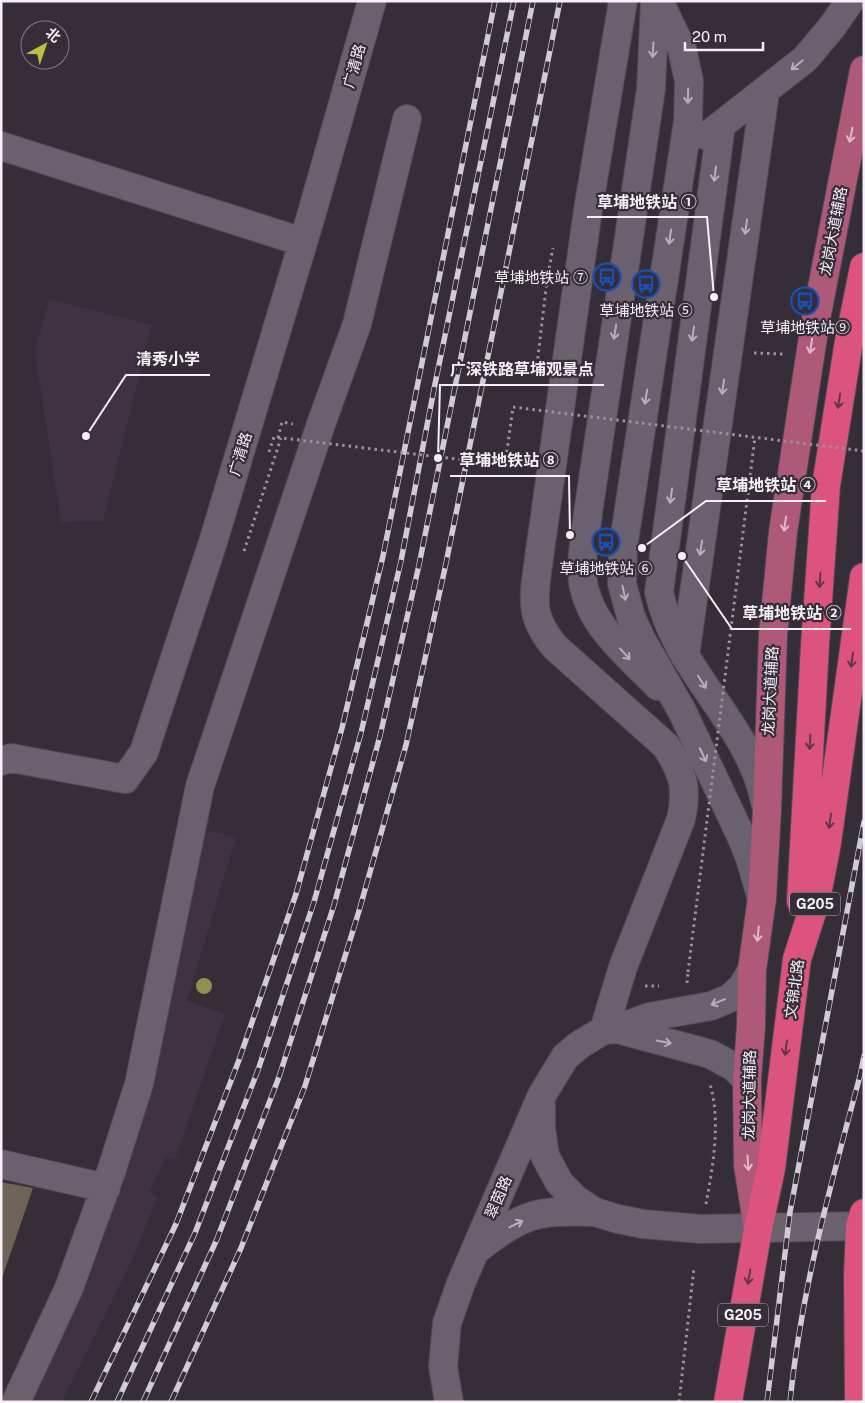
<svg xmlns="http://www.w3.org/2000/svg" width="865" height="1403" font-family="'Public Sans','Noto Sans SC',sans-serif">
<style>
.built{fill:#3f3243}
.building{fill:#6e6356}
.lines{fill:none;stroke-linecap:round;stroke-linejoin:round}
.minor-casing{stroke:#514954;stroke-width:30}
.major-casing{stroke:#514954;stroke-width:30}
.highway-casing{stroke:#514954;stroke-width:30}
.path{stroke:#9a939c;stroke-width:3;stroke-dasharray:2.5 4;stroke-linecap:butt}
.minor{stroke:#6b616e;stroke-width:28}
.major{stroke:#af5978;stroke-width:28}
.highway{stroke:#dc537e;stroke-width:28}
.rail-casing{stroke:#d1cbd3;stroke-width:5.5}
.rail{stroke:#352d38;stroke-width:4;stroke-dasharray:11;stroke-linecap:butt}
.path-bridge{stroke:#9a939c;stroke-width:3;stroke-dasharray:2.5 4;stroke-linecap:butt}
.tree{fill:#8e8f51}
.oneway{stroke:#b7afb9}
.oneway2{stroke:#dcbacb}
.oneway3{stroke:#5f364a}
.labels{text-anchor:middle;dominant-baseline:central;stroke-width:4.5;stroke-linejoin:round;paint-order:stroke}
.shield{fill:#352d38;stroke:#bbb5be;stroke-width:1}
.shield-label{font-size:14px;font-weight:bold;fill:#f5eff7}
.street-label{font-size:15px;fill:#f5eff7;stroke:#352d38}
.poi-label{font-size:15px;fill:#f5eff7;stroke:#352d38}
.leader{fill:none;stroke:#f5eff7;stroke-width:2}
.callout-dot{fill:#f5eff7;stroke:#352d38;stroke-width:2}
.callout-label{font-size:16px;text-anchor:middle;font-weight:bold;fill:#f5eff7;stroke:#352d38;stroke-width:4.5;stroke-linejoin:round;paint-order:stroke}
</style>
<rect width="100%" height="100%" fill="#352d38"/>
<path class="built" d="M49 299 152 325 103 521 61 522 35 352Z
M205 830 236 837 187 1001 225 1014 175 1160 166 1157 149 1192 158 1197 130 1264 62 1402H26L83 1287 144 1116Z"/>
<path class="building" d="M1 1182 33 1188 2 1278H1Z"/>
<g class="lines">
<g class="minor-casing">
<path id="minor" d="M655 1 651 89 588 513C586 533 581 554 582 574 585 622 627 654 658 686
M659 1 682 49 689 81 688 121 623 548 622 584 631 617 641 639 682 711 741 836 750 858 761 896
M721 125 659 592C676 672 750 724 765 802
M707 136 805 59 832 27 850 1
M1 146 303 242
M685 656 765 92
M1 761 11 758 125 779 144 752 213 542 311 216 372 1
M617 1029 710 1054 734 1067 747 1080
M604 1030 623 967 681 819C688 787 683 773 666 746L555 647C528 615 534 597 539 558L588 210 623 1
M541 1105V1128L545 1156 559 1182 575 1199 595 1212 618 1219 643 1224 701 1229 864 1226
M1 1164 106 1188
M475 1251C493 1237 511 1223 532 1216 552 1210 575 1212 595 1212
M16 1402 69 1288 111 1172 139 1084 200 786 320 427 357 324 407 119
M449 1402 443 1367 447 1323 461 1283 542 1095 565 1057 579 1045 604 1030 617 1029 649 1017 711 1006 730 998 742 987 752 970"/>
</g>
<g class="major-casing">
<path id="major" d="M758 1229 748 1165 747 1080 751 1026 752 970 762 898 767 810 773 635 783 532 815 324 864 70"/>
</g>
<g class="highway-casing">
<path id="highway" d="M801 901 815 645 826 486 849 341 864 267
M728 1402 758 1229 771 1169 797 959 816 900 827 843 864 577
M859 1402 858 1274 860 1226 864 1213"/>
</g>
<path class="path" d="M754 353 783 354
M537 365 547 280 553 248
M278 438 282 422 293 424
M505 465 513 407
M244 551 281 438
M687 983 688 972
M645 986H659
M706 1204C713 1166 721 1121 710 1084
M679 1402 694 1268"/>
<use href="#minor" class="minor"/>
<use href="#major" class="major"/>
<use href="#highway" class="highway"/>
<g class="rail-casing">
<path id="rail" d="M91 1402 176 1224 239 1060 296 894 342 728 383 556 495 1
M117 1402 195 1233 258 1070 314 902 361 733 401 561 435 384 514 1
M143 1402 217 1239 279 1077 334 905 380 736 419 565 533 1
M171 1402 241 1248 305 1086 359 911 406 745 445 568 560 1
M767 1402 790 1212 864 822
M790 1402C801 1291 831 1183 860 1076L864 1056"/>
</g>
<use href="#rail" class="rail"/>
<path class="path-bridge" d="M513 407 864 451
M269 452 274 437 505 465
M688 972 755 437"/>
</g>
<circle class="tree" cx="204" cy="986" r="8"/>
<defs><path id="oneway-shaft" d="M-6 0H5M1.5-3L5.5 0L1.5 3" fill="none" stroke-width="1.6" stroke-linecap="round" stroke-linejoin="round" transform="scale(1.25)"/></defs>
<g class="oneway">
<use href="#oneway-shaft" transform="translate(653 50) rotate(93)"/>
<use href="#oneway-shaft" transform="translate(797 65) rotate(141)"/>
<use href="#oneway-shaft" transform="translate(688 96) rotate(91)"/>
<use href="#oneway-shaft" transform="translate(715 174) rotate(97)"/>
<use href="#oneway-shaft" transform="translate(746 227) rotate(98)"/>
<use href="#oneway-shaft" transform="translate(670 237) rotate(98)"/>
<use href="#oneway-shaft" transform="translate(615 332) rotate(99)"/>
<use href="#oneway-shaft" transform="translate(693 334) rotate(98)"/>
<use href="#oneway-shaft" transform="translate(723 387) rotate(98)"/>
<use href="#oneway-shaft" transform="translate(646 397) rotate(99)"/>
<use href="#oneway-shaft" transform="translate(671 496) rotate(98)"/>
<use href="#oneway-shaft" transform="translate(701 548) rotate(98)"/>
<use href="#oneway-shaft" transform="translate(624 593) rotate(78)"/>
<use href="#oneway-shaft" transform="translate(625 654) rotate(48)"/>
<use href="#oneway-shaft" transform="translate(702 682) rotate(57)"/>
<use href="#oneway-shaft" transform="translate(703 755) rotate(65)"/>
<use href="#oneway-shaft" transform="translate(718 1002) rotate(157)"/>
<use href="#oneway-shaft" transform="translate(664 1042) rotate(12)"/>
<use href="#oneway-shaft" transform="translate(516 1224) rotate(-26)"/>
</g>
<g class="oneway2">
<use href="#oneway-shaft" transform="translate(851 135) rotate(101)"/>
<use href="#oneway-shaft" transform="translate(811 346) rotate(99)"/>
<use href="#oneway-shaft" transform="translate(785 524) rotate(98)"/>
<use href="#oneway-shaft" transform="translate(758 934) rotate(96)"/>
<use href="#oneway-shaft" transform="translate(748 1163) rotate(86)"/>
</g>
<g class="oneway3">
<use href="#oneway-shaft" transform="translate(839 401) rotate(99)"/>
<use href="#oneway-shaft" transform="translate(820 580) rotate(94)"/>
<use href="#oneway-shaft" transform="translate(852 660) rotate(98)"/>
<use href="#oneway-shaft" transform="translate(810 742) rotate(93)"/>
<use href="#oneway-shaft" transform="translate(830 821) rotate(98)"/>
<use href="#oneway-shaft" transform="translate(786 1048) rotate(97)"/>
<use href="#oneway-shaft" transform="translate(749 1277) rotate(100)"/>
</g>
<defs>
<g id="bus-ring" transform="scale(1.4375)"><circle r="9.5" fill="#352d38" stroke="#1a4fb4" stroke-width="1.5"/><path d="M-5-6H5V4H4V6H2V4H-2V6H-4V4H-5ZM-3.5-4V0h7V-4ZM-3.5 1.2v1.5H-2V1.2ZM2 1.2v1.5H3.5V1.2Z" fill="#1a4fb4"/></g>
</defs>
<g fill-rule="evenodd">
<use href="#bus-ring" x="607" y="277"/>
<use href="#bus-ring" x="646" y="284"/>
<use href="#bus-ring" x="805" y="301"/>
<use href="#bus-ring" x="606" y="542"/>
</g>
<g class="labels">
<g class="shield">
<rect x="790" y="892.5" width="50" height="23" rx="4"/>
<rect x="718" y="1303.5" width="50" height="23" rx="4"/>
</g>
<g class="shield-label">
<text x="815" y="904">G205</text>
<text x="743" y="1315">G205</text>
</g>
<g class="street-label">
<text transform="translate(354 66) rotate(-74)">广清路</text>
<text transform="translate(833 231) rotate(-79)">龙岗大道辅路</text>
<text transform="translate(240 454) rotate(-73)">广清路</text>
<text transform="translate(770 691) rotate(-87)">龙岗大道辅路</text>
<text transform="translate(794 989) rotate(-82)">文锦北路</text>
<text transform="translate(749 1095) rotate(-89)">龙岗大道辅路</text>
<text transform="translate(498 1197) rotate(-67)">翠茵路</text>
</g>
<g class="poi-label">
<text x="588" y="277" text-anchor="end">草埔地铁站 ⑦</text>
<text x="646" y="310">草埔地铁站 ⑤</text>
<text x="805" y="327">草埔地铁站⑨</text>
<text x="606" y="568">草埔地铁站 ⑥</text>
</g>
</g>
<path class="leader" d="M714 297L707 217H587M86 436L126 375H210M438 458L440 385H604M570 535L569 476H450M642 548L706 501H826M682 556L732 629H851"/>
<g class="callout-dot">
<circle cx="714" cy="297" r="5"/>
<circle cx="86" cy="436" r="5"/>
<circle cx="438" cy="458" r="5"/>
<circle cx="570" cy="535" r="5"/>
<circle cx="642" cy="548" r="5"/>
<circle cx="682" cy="556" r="5"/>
</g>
<g class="callout-label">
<text x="647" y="208">草埔地铁站 ①</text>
<text x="168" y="365">清秀小学</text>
<text x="522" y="375">广深铁路草埔观景点</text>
<text x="509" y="466">草埔地铁站 ⑧</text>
<text x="766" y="491">草埔地铁站 ④</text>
<text x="792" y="619">草埔地铁站 ②</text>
</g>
<rect width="865" height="1403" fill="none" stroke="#f5eff7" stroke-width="5"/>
<g transform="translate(45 45) rotate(40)"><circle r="24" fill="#352d38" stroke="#827b84"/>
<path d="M0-4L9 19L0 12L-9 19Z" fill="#bcbf44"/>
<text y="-8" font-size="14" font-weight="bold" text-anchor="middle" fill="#f5eff7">北</text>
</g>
<path d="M685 42v8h78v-8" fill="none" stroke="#f5eff7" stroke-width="2.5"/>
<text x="692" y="42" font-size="15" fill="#f5eff7" stroke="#352d38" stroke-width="4" paint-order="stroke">20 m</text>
</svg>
